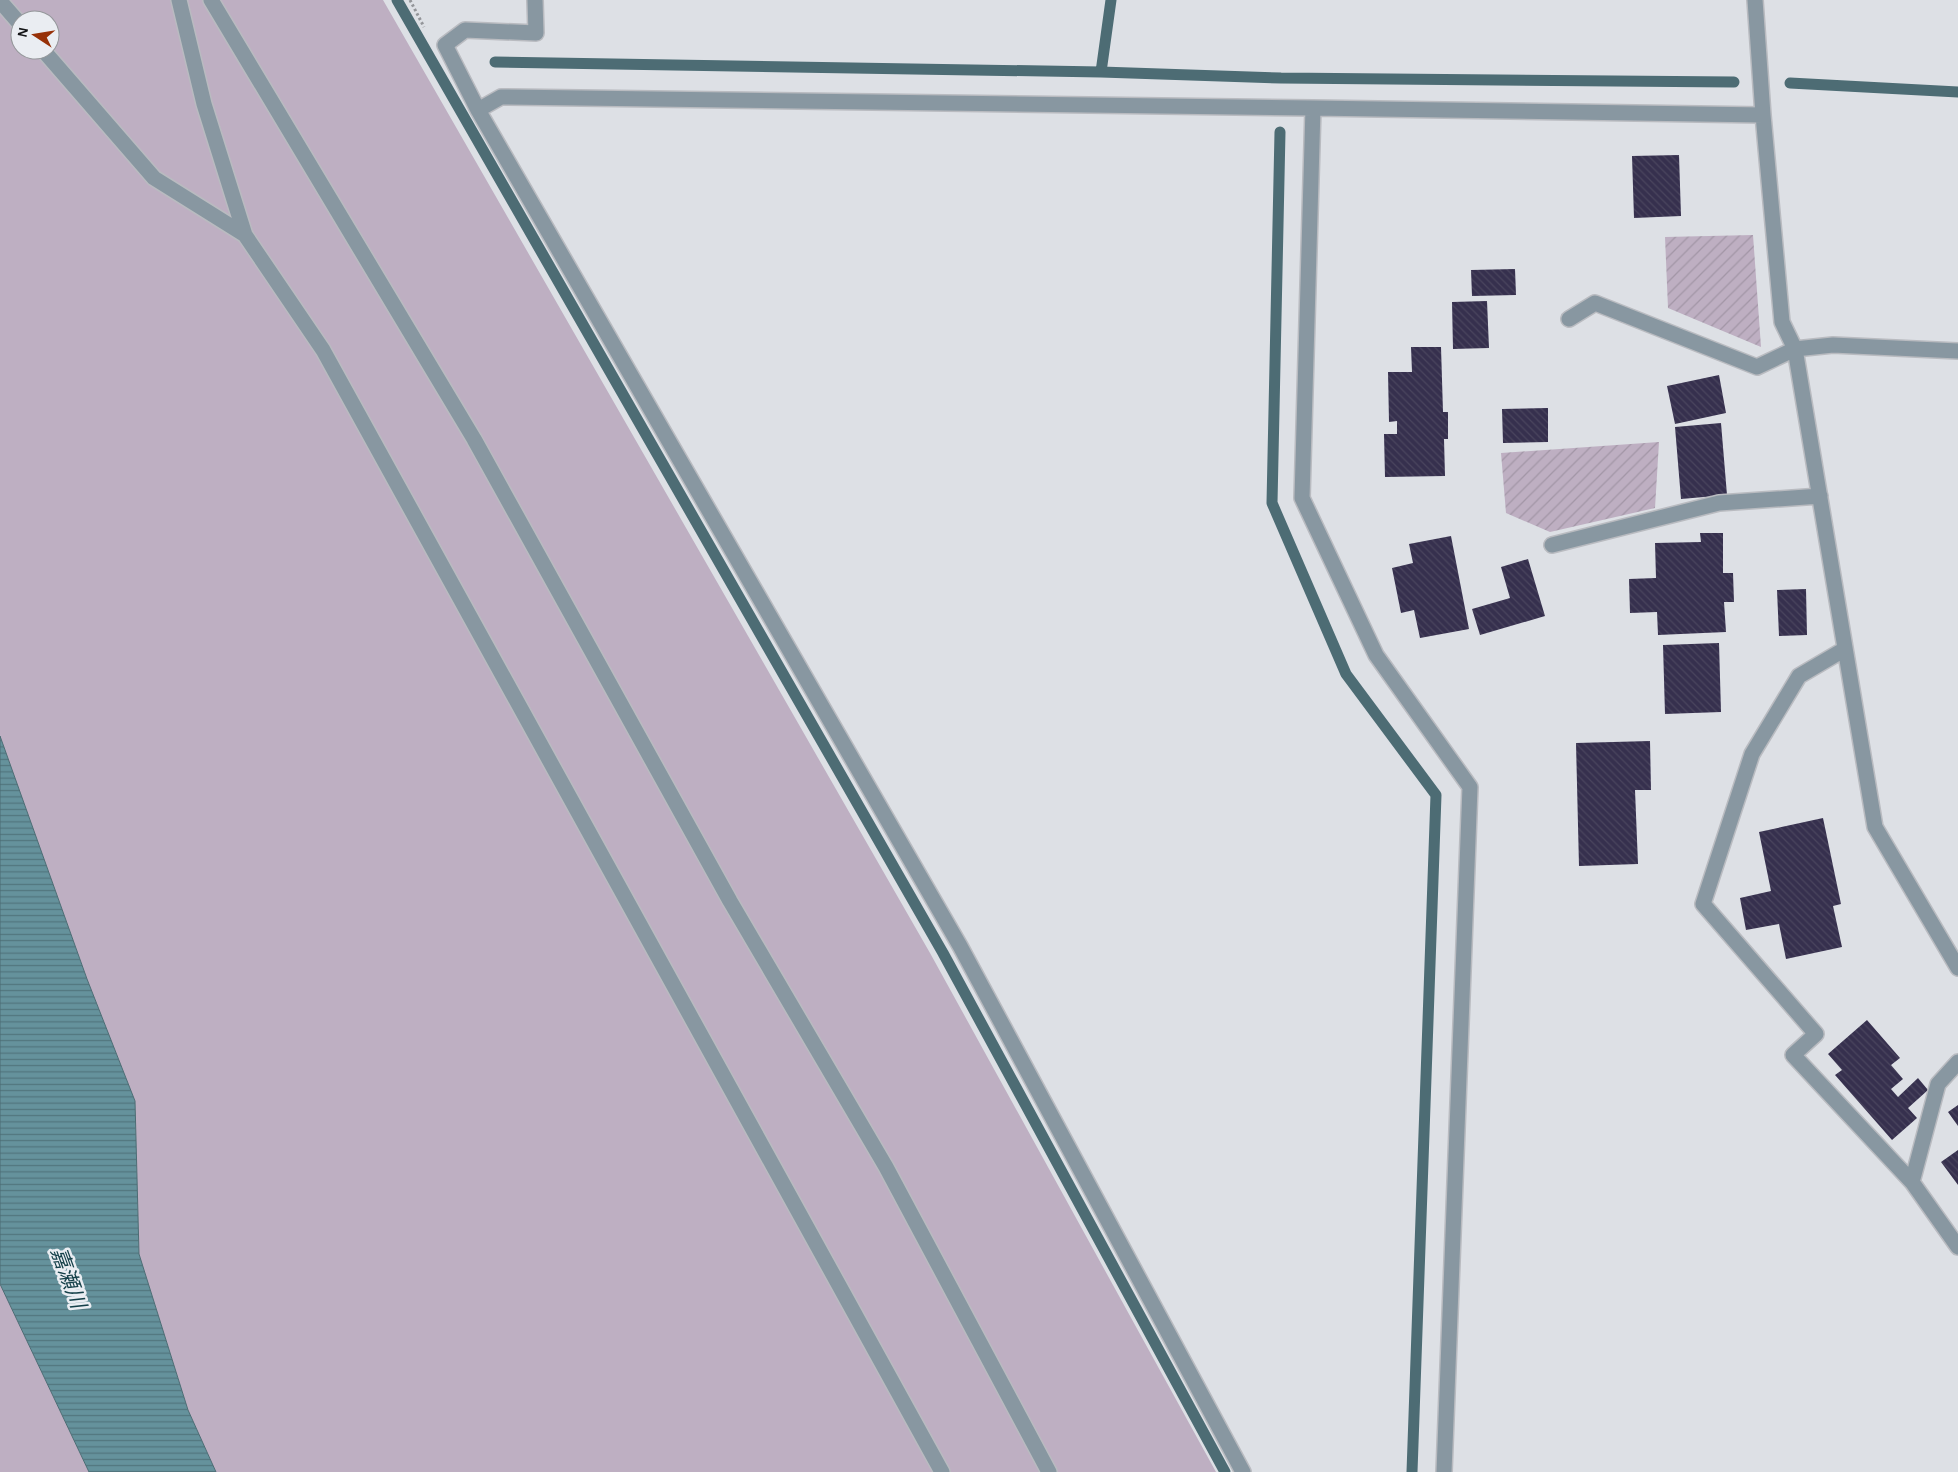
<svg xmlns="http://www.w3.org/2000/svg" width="1958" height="1472" font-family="'Alegreya Sans','Noto Sans JP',sans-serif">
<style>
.green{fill:#beafc2;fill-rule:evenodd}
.garden{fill:url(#garden-furrows)}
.water{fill:url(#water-rules);stroke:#4d6c74}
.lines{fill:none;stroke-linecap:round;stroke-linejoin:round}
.stream{stroke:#4d6c74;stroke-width:11}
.building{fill:url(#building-back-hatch)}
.minor-casing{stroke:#b9bbc0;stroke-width:18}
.path{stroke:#939599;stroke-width:3;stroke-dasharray:2.5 2.5;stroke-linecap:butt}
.minor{stroke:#8897a1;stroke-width:15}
.labels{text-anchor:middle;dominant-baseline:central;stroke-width:5;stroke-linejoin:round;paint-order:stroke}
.water-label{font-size:21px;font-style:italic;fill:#154049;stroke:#eaedf2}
</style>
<defs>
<pattern id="garden-furrows" width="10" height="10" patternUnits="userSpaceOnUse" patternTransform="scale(1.25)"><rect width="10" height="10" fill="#beafc2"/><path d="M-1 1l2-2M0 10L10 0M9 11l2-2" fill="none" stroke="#a296a6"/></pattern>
<pattern id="water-rules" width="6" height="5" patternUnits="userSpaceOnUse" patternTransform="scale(1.25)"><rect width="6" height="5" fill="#65929c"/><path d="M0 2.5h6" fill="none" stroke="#52767e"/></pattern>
<pattern id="building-back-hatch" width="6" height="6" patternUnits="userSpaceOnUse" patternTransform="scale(1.25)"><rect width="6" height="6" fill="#36304e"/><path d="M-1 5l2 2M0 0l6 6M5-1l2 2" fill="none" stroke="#4a455e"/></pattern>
</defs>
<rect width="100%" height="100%" fill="#dde0e5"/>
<path class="green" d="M0 0H383L930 953 1216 1472H216L188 1410 139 1254 135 1101 87 979 0 736ZM20 20H50V50H20Z
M0 1284 87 1468 89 1472H0Z"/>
<path class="garden" d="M1753 235 1761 347 1668 308 1665 237Z
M1659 442 1655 508 1550 532 1506 513 1501 453Z"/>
<path class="water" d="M0 736 87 979 135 1101 139 1254 188 1410 216 1472H89L0 1284Z"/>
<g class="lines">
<path class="stream" d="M397 0 943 953 1225 1472
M495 62 1101 72 1281 78 1734 82
M1101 72 1111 0
M1790 83 1958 92
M1280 132 1272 503 1346 674 1436 795 1412 1472"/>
</g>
<path class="building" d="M1679 155 1681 216 1634 218 1632 156Z
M1515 269 1516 295 1472 296 1471 270Z
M1487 301 1489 348 1453 349 1452 302Z
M1411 347H1441L1443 412H1448V439H1444L1445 476 1385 477 1384 434H1397V421L1389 422 1388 372H1412Z
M1719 375 1726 413 1675 424 1667 386Z
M1548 408V442L1503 443 1502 409Z
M1721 423 1727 495 1681 499 1675 427Z
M1700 533H1723V573H1733L1734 602H1724L1726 632 1658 635 1657 612 1630 613 1629 579 1656 578 1655 543 1701 542Z
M1451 536 1469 629 1420 638 1414 610 1401 613 1392 568 1413 563 1409 544Z
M1528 559 1545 616 1480 635 1472 609 1510 598 1501 567Z
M1806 589 1807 635 1779 636 1777 590Z
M1719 643 1721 712 1665 714 1663 645Z
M1650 741 1651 790H1635L1638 864 1579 866 1576 743Z
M1823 818 1841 904 1833 906 1842 947 1786 959 1779 924 1746 930 1740 898 1771 891 1759 832Z
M1867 1020 1900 1058 1891 1065 1903 1079 1891 1089 1898 1097 1918 1078 1928 1090 1908 1108 1917 1118 1892 1140 1835 1075 1842 1070 1828 1054Z
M1958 1105V1126L1948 1112Z
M1958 1150V1185L1941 1162Z"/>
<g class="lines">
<g class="minor-casing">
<path id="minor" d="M179 0 204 104 245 235 323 350 942 1472
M211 0 474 439 730 901 886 1167 1049 1472
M535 0 536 33 465 30 445 45 478 110 960 946 1243 1472
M1755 0 1763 115 1782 322 1795 349 1875 827 1958 968
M0 1 20 24
M43 50 154 178 245 235
M478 110 501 97 1313 108
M1569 319 1595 303 1757 367 1795 349 1833 345 1958 351
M1552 545 1719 503 1820 496
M1845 649 1799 676 1752 754 1703 904 1816 1034 1793 1055 1912 1182 1958 1247
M1912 1182 1938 1084 1958 1062
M1444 1472 1470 787 1376 655 1302 498 1313 108 1763 115"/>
</g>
<path class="path" d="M410 0 424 27"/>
<use href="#minor" class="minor"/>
</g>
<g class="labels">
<g class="water-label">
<text transform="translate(68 1278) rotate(70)">嘉瀬川</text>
</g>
</g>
<g transform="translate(35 35) rotate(282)"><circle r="24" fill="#eaedf2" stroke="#94979a"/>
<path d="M0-4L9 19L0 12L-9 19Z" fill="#973108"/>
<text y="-8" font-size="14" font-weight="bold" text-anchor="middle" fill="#141517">N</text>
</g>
</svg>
